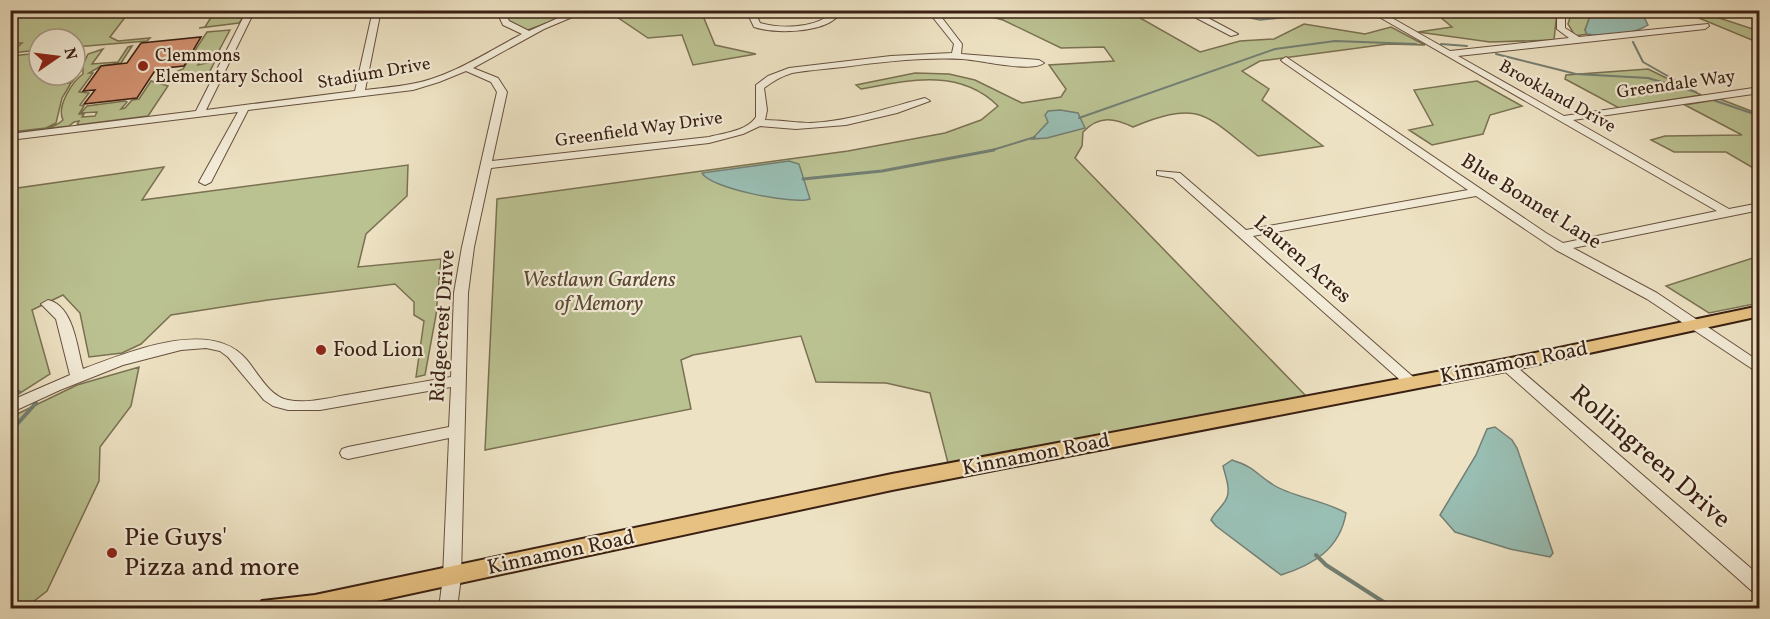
<svg xmlns="http://www.w3.org/2000/svg" width="1770" height="619" font-family="Vollkorn,serif">
<style>
.green{fill:#bbc292;stroke:#7a7152;stroke-width:1.5}
.water{fill:#99beb3;stroke:#737f73;stroke-width:1.5}
.lines{fill:none;stroke-linecap:round;stroke-linejoin:round}
.stream-far2{stroke:#737f73;stroke-width:2}
.stream-far1{stroke:#737f73;stroke-width:3}
.stream{stroke:#737f73;stroke-width:4}
.building{fill:#d69575;stroke:#3a2013;stroke-width:1.5}
.minor-casing{stroke:#67503f;stroke-width:2}
.major-casing{stroke:#3a2013;stroke-width:4}
.minor{fill:#f3ecd8;fill-rule:evenodd}
.major{fill:#e6c182;fill-rule:evenodd}
.poi-dot{fill:#8f2418;stroke:#f3ecd8;stroke-width:2}
.labels{text-anchor:middle;dominant-baseline:central;stroke-width:4.5;stroke-linejoin:round;paint-order:stroke}
.far-poi-label{font-size:18px;fill:#3a2013;stroke:#f3ecd8;text-anchor:start}
.far-street-label{font-size:18px;fill:#3a2013;stroke:#f3ecd8}
.street-label{font-size:21px;fill:#3a2013;stroke:#f3ecd8}
.park-label{font-size:21px;font-style:italic;fill:#5a4833;stroke:#f3ecd8}
.poi-label{font-size:21px;fill:#3a2013;stroke:#f3ecd8;text-anchor:start}
.near-street-label{font-size:26px;fill:#3a2013;stroke:#f3ecd8}
.near-poi-label{font-size:26px;fill:#3a2013;stroke:#f3ecd8;text-anchor:start}
</style>
<rect width="100%" height="100%" fill="#ede2c3"/>
<filter id="stains"><feTurbulence type="fractalNoise" baseFrequency=".00333" numOctaves="4"/><feColorMatrix values="0 0 0 0 .2 0 0 0 0 .09 0 0 0 0 .02 0 0 0 .5 -.17"/></filter>
<radialGradient id="worn" r=".72"><stop offset=".6" stop-color="#630" stop-opacity="0"/><stop offset="1" stop-color="#630" stop-opacity=".3"/></radialGradient>
<path class="green" d="M75 11H134L126 16 110 37 118 41 150 38 147 41 75 47V39H39V50L11 53 22 43H11L10 17Z
M215 11H248L239 23 199 28 205 27Z
M503 11H526L517 14 523 17 538 11H580L525 31 508 22Z
M608 11H701L715 45 756 54 693 65 682 35 648 38Z
M969 11H1082L1093 17 1128 11 1200 52 1240 41 1274 39 1304 24 1365 34 1391 27 1425 45 1388 44 1260 61 1242 71 1269 89 1262 100 1323 146 1258 156C1205 115 1201 99 1133 127 1114 118 1099 115 1083 132L1082 146 1075 158 1306 396 948 463 930 393 886 383 816 382 801 336 693 355 681 360 691 409 485 450 497 199 848 151 945 133 981 120 998 106C960 68 909 80 861 89L856 85 915 73 949 74 975 80 1022 103 1061 97 1066 89 1049 65 1114 61 1104 47 1061 48 1003 20Z
M1433 11H1557L1554 40 1490 42 1418 32 1452 27Z
M1572 11H1592L1585 30 1587 34 1575 36 1568 24Z
M1682 11H1698L1759 31V43Z
M230 30 215 58H209L211 53 204 54 198 65 215 61 209 73 171 83 156 80 183 69 207 32Z
M132 46 121 63 101 66 89 73H93L79 92 89 93 80 105 84 106 79 114H84L82 117 95 116 97 112 81 113 87 106 125 101 127 102 121 109 125 108 132 100 139 99 151 81 168 86 148 116 77 125 79 121 74 122 69 126 11 133C27 129 49 133 63 120 56 106 73 81 83 74V65L88 54 103 49 92 64 118 62 128 47Z
M39 53V75H75V55L83 61 79 66 81 71 72 82 65 83H71L62 98 56 123 46 128 11 132V56Z
M1648 69 1701 95 1619 108 1565 79 1566 75Z
M1477 81 1522 106 1490 115 1483 134 1432 145 1409 130 1433 125 1414 90Z
M1720 99 1759 114V169H1755L1726 152H1674L1651 140 1665 136 1742 135 1685 105Z
M408 165 407 196 366 234 358 267 441 259 436 315 425 375 416 377 424 321 414 315V302L395 284 268 300 171 315 141 344 122 353 89 357 80 313 63 295 32 310 50 374 11 399V189L164 167 142 200Z
M1759 256V303L1709 313 1666 286Z
M139 367 131 406 100 447 99 481 47 591 25 608H11V417L77 385Z"/>
<path class="water" d="M1340 11 1341 12 1260 20 1217 11Z
M1592 11H1641L1648 25C1635 34 1602 37 1587 34L1585 30Z
M1060 110 1078 113 1085 128 1047 138 1032 139 1048 122 1045 115 1048 111Z
M789 161 799 164 810 199C794 205 709 188 702 173Z
M1495 427 1512 440 1517 448 1553 553 1550 557 1510 549 1455 532 1440 515 1476 455 1487 429Z
M1232 460C1254 467 1255 473 1272 484 1291 497 1324 500 1346 513 1340 549 1313 565 1281 575L1216 526 1211 520C1214 513 1219 510 1223 504 1233 493 1226 479 1223 466Z"/>
<g class="lines">
<path class="stream-far2" d="M1633 42 1643 62 1687 87
M1441 44 1467 46
M1496 54 1576 74 1648 78 1696 92
M1713 100 1760 116
M1079 118 1275 49 1335 41 1416 44
M989 151 1035 137"/>
<path class="stream-far1" d="M803 179 882 171 994 150"/>
<path class="stream" d="M10 393 19 392
M10 432 36 403
M1316 555 1326 565 1393 608"/>
</g>
<path class="building" d="M201 37 184 66 156 69 137 98 84 104 95 90 83 91 101 66 127 63 141 43Z"/>
<g class="lines">
<g class="minor-casing">
<path id="minor" d="M38 10H69L10 18V13Z
M247 10H255L206 110 355 91 373 10H381L365 90C380 88 396 87 411 84 451 77 487 52 522 34L503 25 496 10H504L509 21 529 31 576 10H589L544 29 473 68 498 78 507 92 492 161 709 137C724 133 747 131 756 117V85L768 76 789 68 891 56 952 53 954 44 927 10H936L962 44 961 54 1039 60 1044 63C1030 73 981 60 962 59 922 57 882 62 843 67 826 69 809 70 792 73 782 76 773 81 764 88L767 110 765 120C780 120 796 123 811 123 851 121 887 108 925 98L930 101 897 113 846 125 796 129 760 126 743 134 709 143 491 168 474 247 468 293 461 577 457 608H439L443 577 449 438 348 459 342 457 340 453 342 449 348 447 449 427 451 387 320 410H288L273 406 264 400 228 357 220 351 206 348 181 350 123 365 60 390 10 413V401L70 375 56 319 41 304 48 300C74 306 77 348 83 369 127 353 210 317 246 359 258 373 269 396 288 400 309 404 332 397 352 394 385 388 418 383 451 377L454 293 462 247 497 92 491 82 466 71 439 82 413 90 248 110 211 182 205 185 199 182 238 112 10 140V134L196 111Z
M746 10H754L760 23C779 29 812 28 828 16L824 10H833L837 17C821 33 775 34 754 27Z
M1181 10H1193L1238 34 1231 36Z
M1367 10H1378L1450 51 1569 38 1557 29V10H1565V28L1579 37 1708 24 1709 26 1705 29 1458 56 1564 116 1760 87V93L1573 120 1729 209 1760 203V210L1573 248 1657 293 1760 362V374L1647 299 1556 250 1476 196 1253 236 1420 383 1418 387H1408L1173 178 1157 175V171L1180 173 1246 230 1468 190 1283 62 1281 60 1286 57 1546 233 1563 243 1717 211Z
M1506 360 1511 362 1760 576V595L1753 592 1501 368 1499 365 1501 362Z"/>
</g>
<g class="major-casing">
<path id="major" d="M1760 306V316L1506 371 892 490 344 608H259L262 601 315 595 892 474 1506 359Z"/>
</g>
<use href="#minor" class="minor"/>
<use href="#major" class="major"/>
</g>
<g class="poi-dot">
<circle cx="143" cy="66" r="6"/>
<circle cx="321" cy="350" r="6"/>
<circle cx="112" cy="553" r="6"/>
</g>
<g class="labels">
<g class="far-poi-label">
<text x="155" y="56">Clemmons<tspan x="155" dy="21">Elementary School</tspan></text>
</g>
<g class="far-street-label">
<text transform="translate(374 74) rotate(-10)">Stadium Drive</text>
<text transform="translate(1676 85) rotate(-8)">Greendale Way</text>
<text transform="translate(1557 97) rotate(29)">Brookland Drive</text>
<text transform="translate(639 130) rotate(-8)">Greenfield Way Drive</text>
</g>
<g class="street-label">
<text transform="translate(1531 202) rotate(32)">Blue Bonnet Lane</text>
<text transform="translate(1302 260) rotate(41)">Lauren Acres</text>
<text transform="translate(443 326) rotate(-86)">Ridgecrest Drive</text>
<text transform="translate(1514 363) rotate(-11)">Kinnamon Road</text>
<text transform="translate(1036 455) rotate(-11)">Kinnamon Road</text>
<text transform="translate(561 553) rotate(-12)">Kinnamon Road</text>
</g>
<g class="park-label">
<text x="599" y="280">Westlawn Gardens<tspan x="599" dy="24">of Memory</tspan></text>
</g>
<g class="poi-label">
<text x="333" y="350">Food Lion</text>
</g>
<g class="near-street-label">
<text transform="translate(1650 457) rotate(41)">Rollingreen Drive</text>
</g>
<g class="near-poi-label">
<text x="124" y="538">Pie Guys'<tspan x="124" dy="30">Pizza and more</tspan></text>
</g>
</g>
<rect width="1770" height="619" fill="none" stroke="#ede2c3" stroke-width="36"/>
<rect x="12" y="12" width="1746" height="595" fill="none" stroke="#3a2013" stroke-width="3"/>
<rect x="18" y="18" width="1734" height="583" fill="none" stroke="#3a2013" stroke-width="1.5"/>
<g transform="translate(57 57) rotate(76)"><circle r="28" fill="#f3ecd8" stroke="#a99a89" stroke-width="1.5"/>
<path d="M0-4.5L10 22L0 15L-10 22Z" fill="#8f2418"/>
<text y="-9" font-size="16" font-weight="bold" text-anchor="middle" fill="#3a2013">N</text>
</g>
<rect width="100%" height="100%" filter="url(#stains)"/>
<rect width="100%" height="100%" fill="url(#worn)"/>
</svg>
